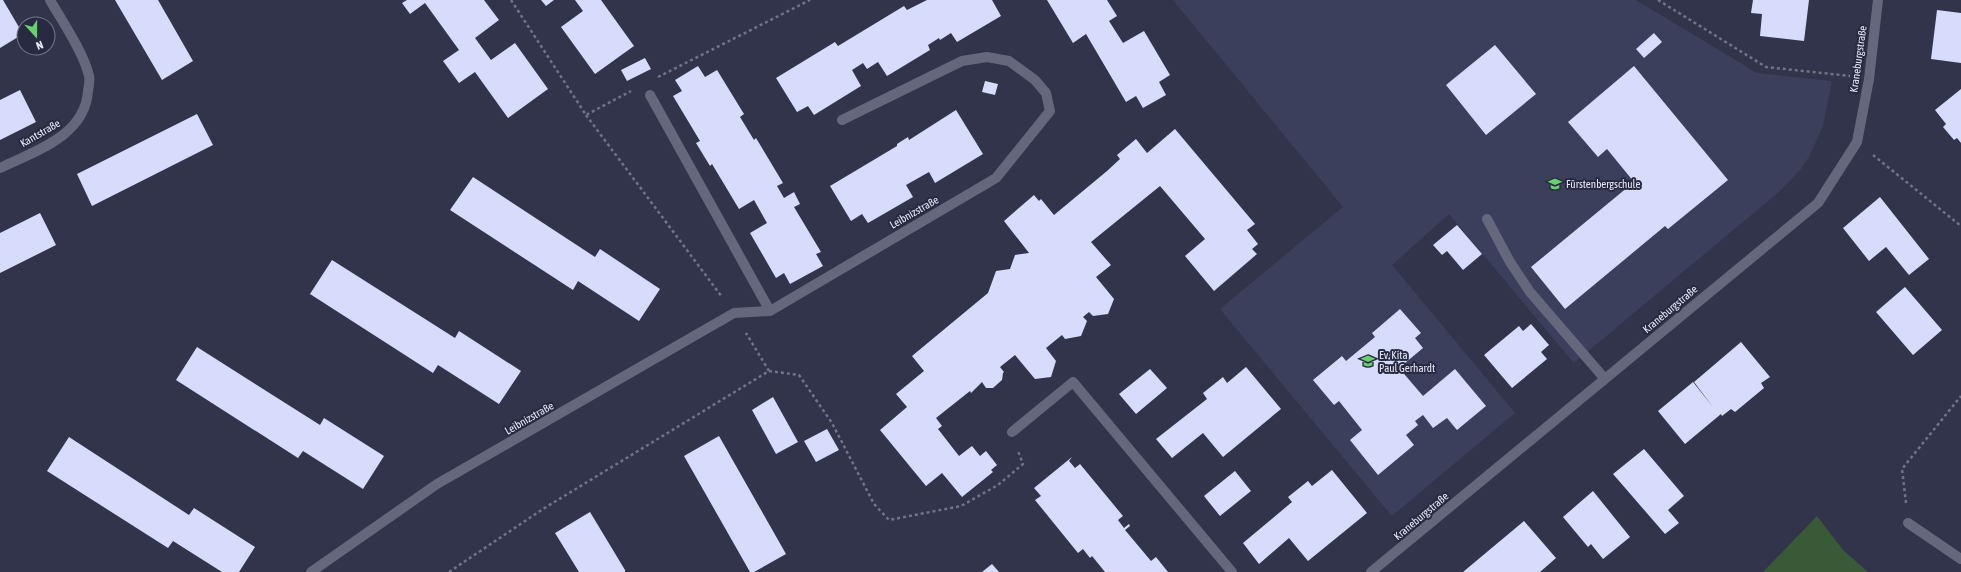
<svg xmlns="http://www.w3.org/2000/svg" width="1961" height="572" font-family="'Asap Condensed',sans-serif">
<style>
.built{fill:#3c3f5c}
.green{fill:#385a37}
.building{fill:#d7dcfd}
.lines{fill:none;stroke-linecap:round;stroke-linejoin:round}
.path{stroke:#717387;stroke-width:2.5;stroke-dasharray:3 3;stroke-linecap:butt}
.minor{stroke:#65687d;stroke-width:10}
.labels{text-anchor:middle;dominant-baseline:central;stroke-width:4;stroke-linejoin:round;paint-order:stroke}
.street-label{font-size:11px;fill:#e9ebfa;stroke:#282a41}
.poi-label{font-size:11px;fill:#e9ebfa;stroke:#282a41;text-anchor:start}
</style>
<rect width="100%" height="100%" fill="#32344c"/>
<path class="built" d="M1173 0H1636L1757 73 1832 81 1823 126 1810 155 1801 169 1779 192 1574 363 1449 214 1392 265 1515 413 1392 516 1220 309 1343 207Z"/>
<path class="green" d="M1817 516 1843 550 1868 572H1763Z"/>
<path class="building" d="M0 0H3L23 34 0 48Z
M115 0H158L193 61 162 80Z
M407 0H484L499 20 475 38 491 60 515 43 548 89 508 118 475 72 459 83 443 61 459 50 425 3 410 14 402 3Z
M541 0H554L546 6Z
M575 0H601L634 46 595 74 561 27 583 11Z
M927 0H992L1001 16 957 42 951 33 940 40 939 38 928 45 930 50 887 76 878 62 867 69 863 63 852 70 861 86 814 115 808 106 797 112 776 78 835 42 838 46 904 6 907 10Z
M1047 0H1107L1117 16 1109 21 1123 43 1144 31 1170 75 1159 82 1166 95 1143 108 1136 96 1126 102 1086 34 1073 43Z
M1753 0H1809L1804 41 1760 36 1762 14 1751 13Z
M1937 10 1961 13V63L1931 59Z
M1654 33 1662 42 1644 58 1636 49Z
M1495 45 1536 94 1486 135 1446 85Z
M645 58 651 69 627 81 621 70Z
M698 66 705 77 717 70 744 114 740 117 754 140 756 138 783 183 777 186 784 198 794 192 800 204 794 207 821 252 816 254 823 266 790 284 784 273 776 278 750 233 767 223 754 200 739 209 712 164 710 166 696 143 700 141 673 96 682 91 675 80Z
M1634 66 1728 180 1668 229 1665 226 1565 309 1531 267 1634 182 1607 149 1598 157 1568 122Z
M985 81 998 84 995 95 982 92Z
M1961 89V143L1957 138 1954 140 1943 127 1946 124 1935 110Z
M20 90 36 122 0 140V100Z
M956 110 983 154 935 183 929 172 906 185 913 197 868 223 862 214 851 221 830 186 897 146V144L908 137 909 140Z
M197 114 213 145 92 206 77 174Z
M1175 129 1255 224 1247 230 1258 244 1252 249 1257 254 1214 291 1185 256 1205 239 1160 186 1091 242 1111 265 1096 277 1114 299 1108 314 1093 316 1089 312 1083 317 1087 321 1081 336 1065 339 1062 335 1046 348 1056 361 1051 377 1035 379 1015 355 1000 367 1004 372 1003 373 1002 380 993 388H986L982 382 971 393 970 391 936 418 942 426 938 429 959 456 972 446 980 456 986 451 997 465 991 470 993 472 962 497 942 473 926 486 880 430 907 407 896 394 924 371 912 356 988 293 996 271 1010 269 1015 255 1029 253 1004 221 1034 195 1039 201 1041 199 1054 215 1107 171 1120 159 1117 155 1136 139 1147 153Z
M473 177 595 257 600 249 660 289 639 321 578 281 573 290 450 210Z
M1880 197 1929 259 1909 275 1886 247 1869 261 1843 228Z
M40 213 56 245 0 273V233Z
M1457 225 1482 254 1463 270 1447 251 1442 255 1433 245Z
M332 260 455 338 459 331 521 371 499 404 438 365 433 373 310 294Z
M1905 287 1942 330 1913 355 1876 312Z
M1400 309 1421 333 1415 338 1423 348 1399 368 1423 396 1455 369 1486 406 1457 430 1447 418 1433 428 1423 415 1415 421 1418 425 1406 435 1414 445 1378 475 1350 440 1362 430 1339 401 1334 405 1313 380 1342 356 1346 361 1375 337 1372 333Z
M1531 324 1549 345 1541 352 1547 359 1512 388 1484 355 1519 326 1523 331Z
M1741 342 1770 377 1761 383 1764 388 1735 412 1731 409 1722 416 1721 414 1685 444 1658 411 1693 382 1713 407 1694 382Z
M197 347 320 425 324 418 384 456 363 489 303 451 298 458 176 380Z
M1246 367 1281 409 1223 457 1203 433 1172 458 1156 439 1207 399 1203 393 1223 377 1227 383Z
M1150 369 1167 388 1136 414 1119 394Z
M773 397 798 442 776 454 752 410Z
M827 429 839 450 816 462 804 441Z
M719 436 786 554 754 572H750L684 456Z
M69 437 189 515 194 508 255 547 239 572H222L173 541 168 548 47 471Z
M1644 449 1684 496 1668 510 1679 523 1665 534 1613 474Z
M1072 457 1069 461 1075 468 1080 464 1123 516 1118 520 1124 528 1129 524 1130 526 1125 530 1151 561 1156 557 1168 572H1105L1092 556 1090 558 1083 549 1078 553 1035 500 1041 496 1034 488Z
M1332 470 1367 513 1308 561 1289 538 1259 564 1243 543 1292 502 1288 497 1308 481 1312 486Z
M1235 471 1251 491 1220 516 1204 496Z
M1593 491 1630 537 1603 559 1591 544 1588 547 1563 517Z
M590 512 625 570V572H579L555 533Z
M1524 521 1556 558 1540 572H1463Z
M992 564 999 572H982Z"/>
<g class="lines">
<path class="path" d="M511 0 586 115 631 91
M1658 0 1766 67 1850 76
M658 77 810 0
M586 115 722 297
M1873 155 1961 226
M769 371 799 375 832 423 874 504 889 520 961 506 998 485 1023 464 1018 451
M1906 503 1902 469 1961 396
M449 572 543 509 769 371 746 333"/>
<path class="minor" d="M650 95 770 311
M0 168C35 151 85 136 88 91 89 86 90 80 89 76 84 53 62 21 50 0
M1487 219 1510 262 1530 292 1605 379
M1012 432 1073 382 1232 572
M1908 523 1961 559
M311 572 437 484 734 313 770 311 996 178 1050 111 1046 93 1035 80 1009 61 987 57 962 61 842 120
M1371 572 1818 203 1857 142 1869 79 1878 0"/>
</g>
<defs>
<g id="school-bare" transform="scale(1.08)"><path d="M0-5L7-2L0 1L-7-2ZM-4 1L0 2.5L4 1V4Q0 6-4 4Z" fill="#64d468" stroke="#282a41" stroke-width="2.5" paint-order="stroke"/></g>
</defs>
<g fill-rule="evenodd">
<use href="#school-bare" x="1555" y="184"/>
<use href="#school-bare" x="1368" y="361"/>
</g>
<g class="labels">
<g class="street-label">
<text transform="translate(1858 59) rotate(-82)">Kraneburgstraße</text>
<text transform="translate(40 133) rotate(-30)">Kantstraße</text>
<text transform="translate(914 212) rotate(-30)">Leibnizstraße</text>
<text transform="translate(1670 309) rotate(-40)">Kraneburgstraße</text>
<text transform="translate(529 418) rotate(-30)">Leibnizstraße</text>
<text transform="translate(1421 516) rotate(-40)">Kraneburgstraße</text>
</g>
<g class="poi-label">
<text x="1566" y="184">Fürstenbergschule</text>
<text x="1379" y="355">Ev. Kita<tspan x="1379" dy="13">Paul Gerhardt</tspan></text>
</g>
</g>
<g transform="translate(36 36) rotate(159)"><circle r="19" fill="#282a41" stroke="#75778b"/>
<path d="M0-3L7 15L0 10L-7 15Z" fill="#64d468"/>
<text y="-6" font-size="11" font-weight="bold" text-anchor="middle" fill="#e9ebfa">N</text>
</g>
</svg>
